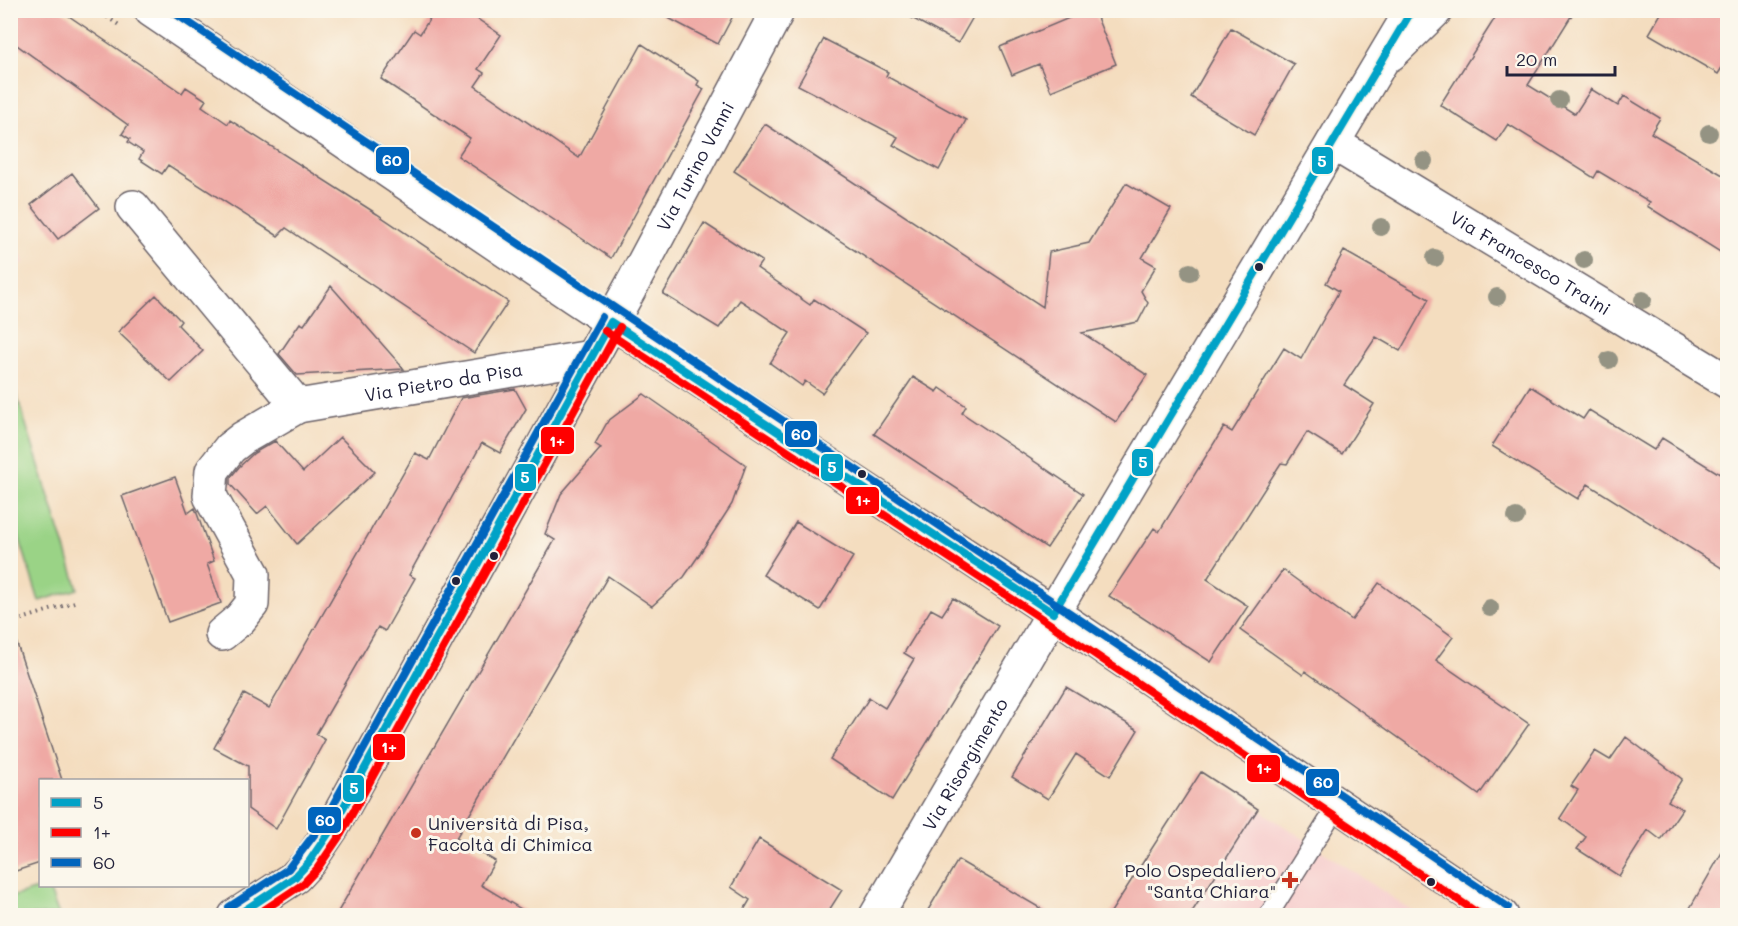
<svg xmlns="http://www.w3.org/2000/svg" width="1738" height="926" font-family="Mali,sans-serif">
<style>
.built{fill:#f7d0cf}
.green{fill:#9ad386;stroke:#5e7a60;stroke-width:1.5}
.building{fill:#efa9a4}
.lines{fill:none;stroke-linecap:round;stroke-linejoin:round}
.lane-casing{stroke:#6c6369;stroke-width:21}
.street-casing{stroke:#6c6369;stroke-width:36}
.secondary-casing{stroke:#6c6369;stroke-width:36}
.path{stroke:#6c6369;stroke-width:4;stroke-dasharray:1.5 4.5;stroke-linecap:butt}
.lane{stroke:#fff;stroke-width:18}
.street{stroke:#fff;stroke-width:33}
.secondary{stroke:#fff;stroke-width:33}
.bus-1-casing{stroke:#fbf7ec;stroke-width:12}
.bus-2-casing{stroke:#fbf7ec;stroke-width:12}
.bus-3-casing{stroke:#fbf7ec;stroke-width:12}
.bus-1{stroke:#02a2c7;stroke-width:8}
.bus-2{stroke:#f00;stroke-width:8}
.bus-3{stroke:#0065bd;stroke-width:8}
.tree{fill:#949383}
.bus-dot{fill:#22223b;stroke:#fbf7ec;stroke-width:2}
.poi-dot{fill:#c8321e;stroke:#fbf7ec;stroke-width:2}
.labels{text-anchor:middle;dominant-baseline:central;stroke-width:6;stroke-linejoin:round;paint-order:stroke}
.street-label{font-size:18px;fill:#22223b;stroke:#fbf7ec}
.poi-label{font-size:18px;fill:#22223b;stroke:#fbf7ec;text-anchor:start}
.line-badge{stroke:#fbf7ec;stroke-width:2}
.badge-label{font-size:16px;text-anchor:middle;font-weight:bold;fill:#fff}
</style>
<rect width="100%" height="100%" fill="#fbf7ec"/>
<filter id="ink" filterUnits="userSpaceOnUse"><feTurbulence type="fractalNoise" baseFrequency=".0167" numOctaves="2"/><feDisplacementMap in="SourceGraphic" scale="12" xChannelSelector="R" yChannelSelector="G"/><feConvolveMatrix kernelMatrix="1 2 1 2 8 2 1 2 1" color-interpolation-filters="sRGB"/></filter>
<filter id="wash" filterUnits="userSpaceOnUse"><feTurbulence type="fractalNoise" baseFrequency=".008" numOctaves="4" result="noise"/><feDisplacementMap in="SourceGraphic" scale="24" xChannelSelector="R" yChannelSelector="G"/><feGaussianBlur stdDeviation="1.35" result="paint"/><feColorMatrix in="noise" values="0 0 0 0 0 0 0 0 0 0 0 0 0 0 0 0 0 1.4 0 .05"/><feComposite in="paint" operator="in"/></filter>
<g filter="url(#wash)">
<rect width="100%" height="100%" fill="#f4ddbf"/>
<path class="built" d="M10 219 24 263 11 267H10Z
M1258 809 1313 845 1419 915 1191 916Z"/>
<path class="green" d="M11 377 78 589 39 601 11 511Z
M48 886 59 915H11V897Z"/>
<g id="blocks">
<path class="building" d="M10 10H60L182 93 186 87 206 100 202 106 228 124 230 120 377 214 508 302 474 353 286 228 278 236 168 165 162 174 139 159 143 152 128 142 130 139 122 134 128 125 10 40Z
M435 10H464L501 35 478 69 484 73 475 86 579 158 642 44 699 81 697 85 704 89 611 258 458 156 470 138 381 79 414 30 420 34Z
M653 10H736L718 44Z
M897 10H977L958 43Z
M1088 10H1094L1116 64 1051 91 1039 64 1012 75 1000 47Z
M1500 10H1575L1528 85 1575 114 1591 89 1618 106 1624 96 1660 118 1651 133 1728 178V257L1647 206 1650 202 1598 171 1594 178 1508 124 1497 141 1440 105Z
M1663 10H1728V58L1718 74 1649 34Z
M1231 28 1294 64 1254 135 1191 97Z
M824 39 888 72 886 76 966 120 939 170 893 145 898 137 798 85Z
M765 124 1043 307 1049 252 1089 243 1126 183 1171 209 1142 258 1156 266 1141 291 1148 303 1138 322 1082 333 1147 375 1116 422 734 171Z
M72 173 99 208 58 239 31 205Z
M704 223 762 261 757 268 810 305 814 299 866 333 822 393 805 381 802 386 770 363 790 333 740 300 719 328 663 294Z
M1344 251 1429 299 1400 351 1376 337 1344 385 1374 404 1342 454 1307 432 1287 464 1281 463 1207 579 1248 606 1211 662 1109 596 1154 528 1159 532 1224 427 1232 432 1284 348 1301 359 1339 291 1326 283Z
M331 286 404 369 297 375 279 354 300 323 304 325Z
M156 295 181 321 178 325 203 351 171 382 118 332Z
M913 377 937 392 940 388 966 406 962 413 1083 494 1047 548 874 434Z
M1530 386 1583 419 1589 410 1654 450 1662 438 1728 479V572L1588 484 1578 499 1492 446Z
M515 389 526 409 500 453 482 443 409 575 415 578 385 631 378 627 316 734 325 740 276 829 248 809V766L214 748 244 694 269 708 415 453 429 460 461 398Z
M644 394 746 465 732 504 697 558 684 577 652 606 608 576 456 838 495 861 481 885 531 915H336L555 540 545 534 561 494 601 448 595 444 608 421Z
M340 437 375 472 297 544 267 506 257 514 230 484V478L239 467 254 453 275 441 303 472Z
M175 477 188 513 195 508 214 561 207 564 221 603 168 622 122 496Z
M796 522 853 557 820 610 763 575Z
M1283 570 1352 620 1379 583 1453 637 1436 660 1529 724 1479 795 1305 671 1303 675 1240 630Z
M953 598 998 626 892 800 830 759 869 698 885 708 914 659 904 653 931 609 942 615Z
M16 641 62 780H40V863L10 873V642Z
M1066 687 1138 730 1110 776 1076 754 1048 799 1012 777Z
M1626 737 1682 779 1668 801 1682 809 1661 840 1648 830 1619 876 1577 849 1586 837 1560 818 1578 790 1571 786 1595 751 1610 760Z
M1201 772 1258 809 1190 915H1109Z
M759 839 842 890 826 915H741L750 900 731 887Z
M1728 842V915H1686Z
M958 860 1052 915H925Z"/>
</g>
</g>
<g filter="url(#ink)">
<use href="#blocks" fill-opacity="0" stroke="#6c6369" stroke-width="1.5"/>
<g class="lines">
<g class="lane-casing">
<path id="lane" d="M1268 916 1337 806"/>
</g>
<g class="street-casing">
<g id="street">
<path d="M1391 54 1436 10"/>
<path id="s1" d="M1333 143 1728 382"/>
<path id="s2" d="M133 207 298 406 591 357"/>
<path d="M222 634 240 619 252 604 253 574 210 496 212 471 230 448 243 438 298 406"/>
<path id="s3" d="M235 916 295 877 309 862 332 828 634 281 778 10"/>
<path id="s4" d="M876 916 1053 613"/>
</g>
</g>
<g class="secondary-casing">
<path id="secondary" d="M151 10 574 297 1053 613 1502 916
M1053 613 1412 10"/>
</g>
<path class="path" d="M97 10 119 25
M10 623 78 601"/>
<use href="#lane" class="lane"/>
<use href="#street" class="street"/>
<use href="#secondary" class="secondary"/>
<g class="bus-1-casing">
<path id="bus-1" d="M611 322 1053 613
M1053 613 1412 10
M236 916 295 877 309 862 332 828 611 322"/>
</g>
<g class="bus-2-casing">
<path id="bus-2" d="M605 331 1047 622 1482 916
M255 916 303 884 317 869 341 834 620 327"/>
</g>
<g class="bus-3-casing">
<path id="bus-3" d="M170 10C615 312 1063 607 1508 907
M229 907 288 869 323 823 602 317"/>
</g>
<use href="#bus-1" class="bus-1"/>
<use href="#bus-2" class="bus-2"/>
<use href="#bus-3" class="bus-3"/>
</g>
<g class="tree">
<circle cx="1559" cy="100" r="9"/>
<circle cx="1709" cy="133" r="9"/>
<circle cx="1424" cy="161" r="9"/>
<circle cx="1381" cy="227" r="9"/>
<circle cx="1435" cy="258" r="9"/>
<circle cx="1584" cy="260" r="9"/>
<circle cx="1190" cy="272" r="9"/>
<circle cx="1497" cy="297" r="9"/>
<circle cx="1643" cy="300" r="9"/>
<circle cx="1609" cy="360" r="9"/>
<circle cx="1516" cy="517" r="9"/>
<circle cx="1490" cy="608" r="9"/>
</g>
</g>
<g class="bus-dot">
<circle cx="1259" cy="267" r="5"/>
<circle cx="862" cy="474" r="5"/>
<circle cx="494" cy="556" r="5"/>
<circle cx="456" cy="581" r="5"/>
<circle cx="1431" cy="882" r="5"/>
</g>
<g class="poi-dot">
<circle cx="416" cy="833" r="6"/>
<path d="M1287 871h6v6h6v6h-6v6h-6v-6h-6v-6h6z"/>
</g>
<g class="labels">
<g class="street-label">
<text stroke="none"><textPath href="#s3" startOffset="888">Via Turino Vanni</textPath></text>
<text stroke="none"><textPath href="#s1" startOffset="231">Via Francesco Traini</textPath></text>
<text stroke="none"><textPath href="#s2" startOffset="406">Via Pietro da Pisa</textPath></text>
<text stroke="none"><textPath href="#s4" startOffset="176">Via Risorgimento</textPath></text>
</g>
<g class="poi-label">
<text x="428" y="823">Università di Pisa,<tspan x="428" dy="21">Facoltà di Chimica</tspan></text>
<text x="1276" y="870" text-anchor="end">Polo Ospedaliero<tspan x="1276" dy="21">"Santa Chiara"</tspan></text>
</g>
</g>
<g class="line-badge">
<rect x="375" y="146" width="35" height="29" rx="6" fill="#0065bd"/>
<rect x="1311" y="146" width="23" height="29" rx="6" fill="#02a2c7"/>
<rect x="784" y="420" width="34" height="28" rx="6" fill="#0065bd"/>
<rect x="540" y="426" width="35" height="29" rx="6" fill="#f00"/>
<rect x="1131" y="448" width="23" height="29" rx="6" fill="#02a2c7"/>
<rect x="820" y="453" width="24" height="29" rx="6" fill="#02a2c7"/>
<rect x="514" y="463" width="23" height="29" rx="6" fill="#02a2c7"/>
<rect x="845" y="486" width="35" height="29" rx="6" fill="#f00"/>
<rect x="372" y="733" width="34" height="28" rx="6" fill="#f00"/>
<rect x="1246" y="754" width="35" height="29" rx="6" fill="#f00"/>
<rect x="1305" y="768" width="35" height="29" rx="6" fill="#0065bd"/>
<rect x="342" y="774" width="23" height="29" rx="6" fill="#02a2c7"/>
<rect x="307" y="806" width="35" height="28" rx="6" fill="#0065bd"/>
</g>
<g class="badge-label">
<text x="392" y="166">60</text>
<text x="1322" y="167">5</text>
<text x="801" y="440">60</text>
<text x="557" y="447">1+</text>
<text x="1143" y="468">5</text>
<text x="832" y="473">5</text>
<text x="525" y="483">5</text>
<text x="863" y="506">1+</text>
<text x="389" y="753">1+</text>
<text x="1264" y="774">1+</text>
<text x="1323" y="788">60</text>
<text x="354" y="794">5</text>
<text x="325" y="826">60</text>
</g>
<rect width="1738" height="926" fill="none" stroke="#fbf7ec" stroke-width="36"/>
<rect x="39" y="779" width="210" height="108" fill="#fbf7ec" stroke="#a4a2a5" stroke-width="1.5"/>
<rect x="51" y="798" width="30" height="9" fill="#02a2c7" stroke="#a4a2a5" stroke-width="1.5"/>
<text x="93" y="809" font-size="18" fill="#22223b">5</text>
<rect x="51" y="828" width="30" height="9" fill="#ff0000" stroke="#a4a2a5" stroke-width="1.5"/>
<text x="93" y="839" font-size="18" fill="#22223b">1+</text>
<rect x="51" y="858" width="30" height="9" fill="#0065bd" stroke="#a4a2a5" stroke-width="1.5"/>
<text x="93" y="869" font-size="18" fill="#22223b">60</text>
<path d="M1507 66v9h108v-9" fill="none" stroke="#22223b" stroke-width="3"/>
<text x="1516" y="66" font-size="18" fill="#22223b" stroke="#fbf7ec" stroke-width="4.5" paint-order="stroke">20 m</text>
</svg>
